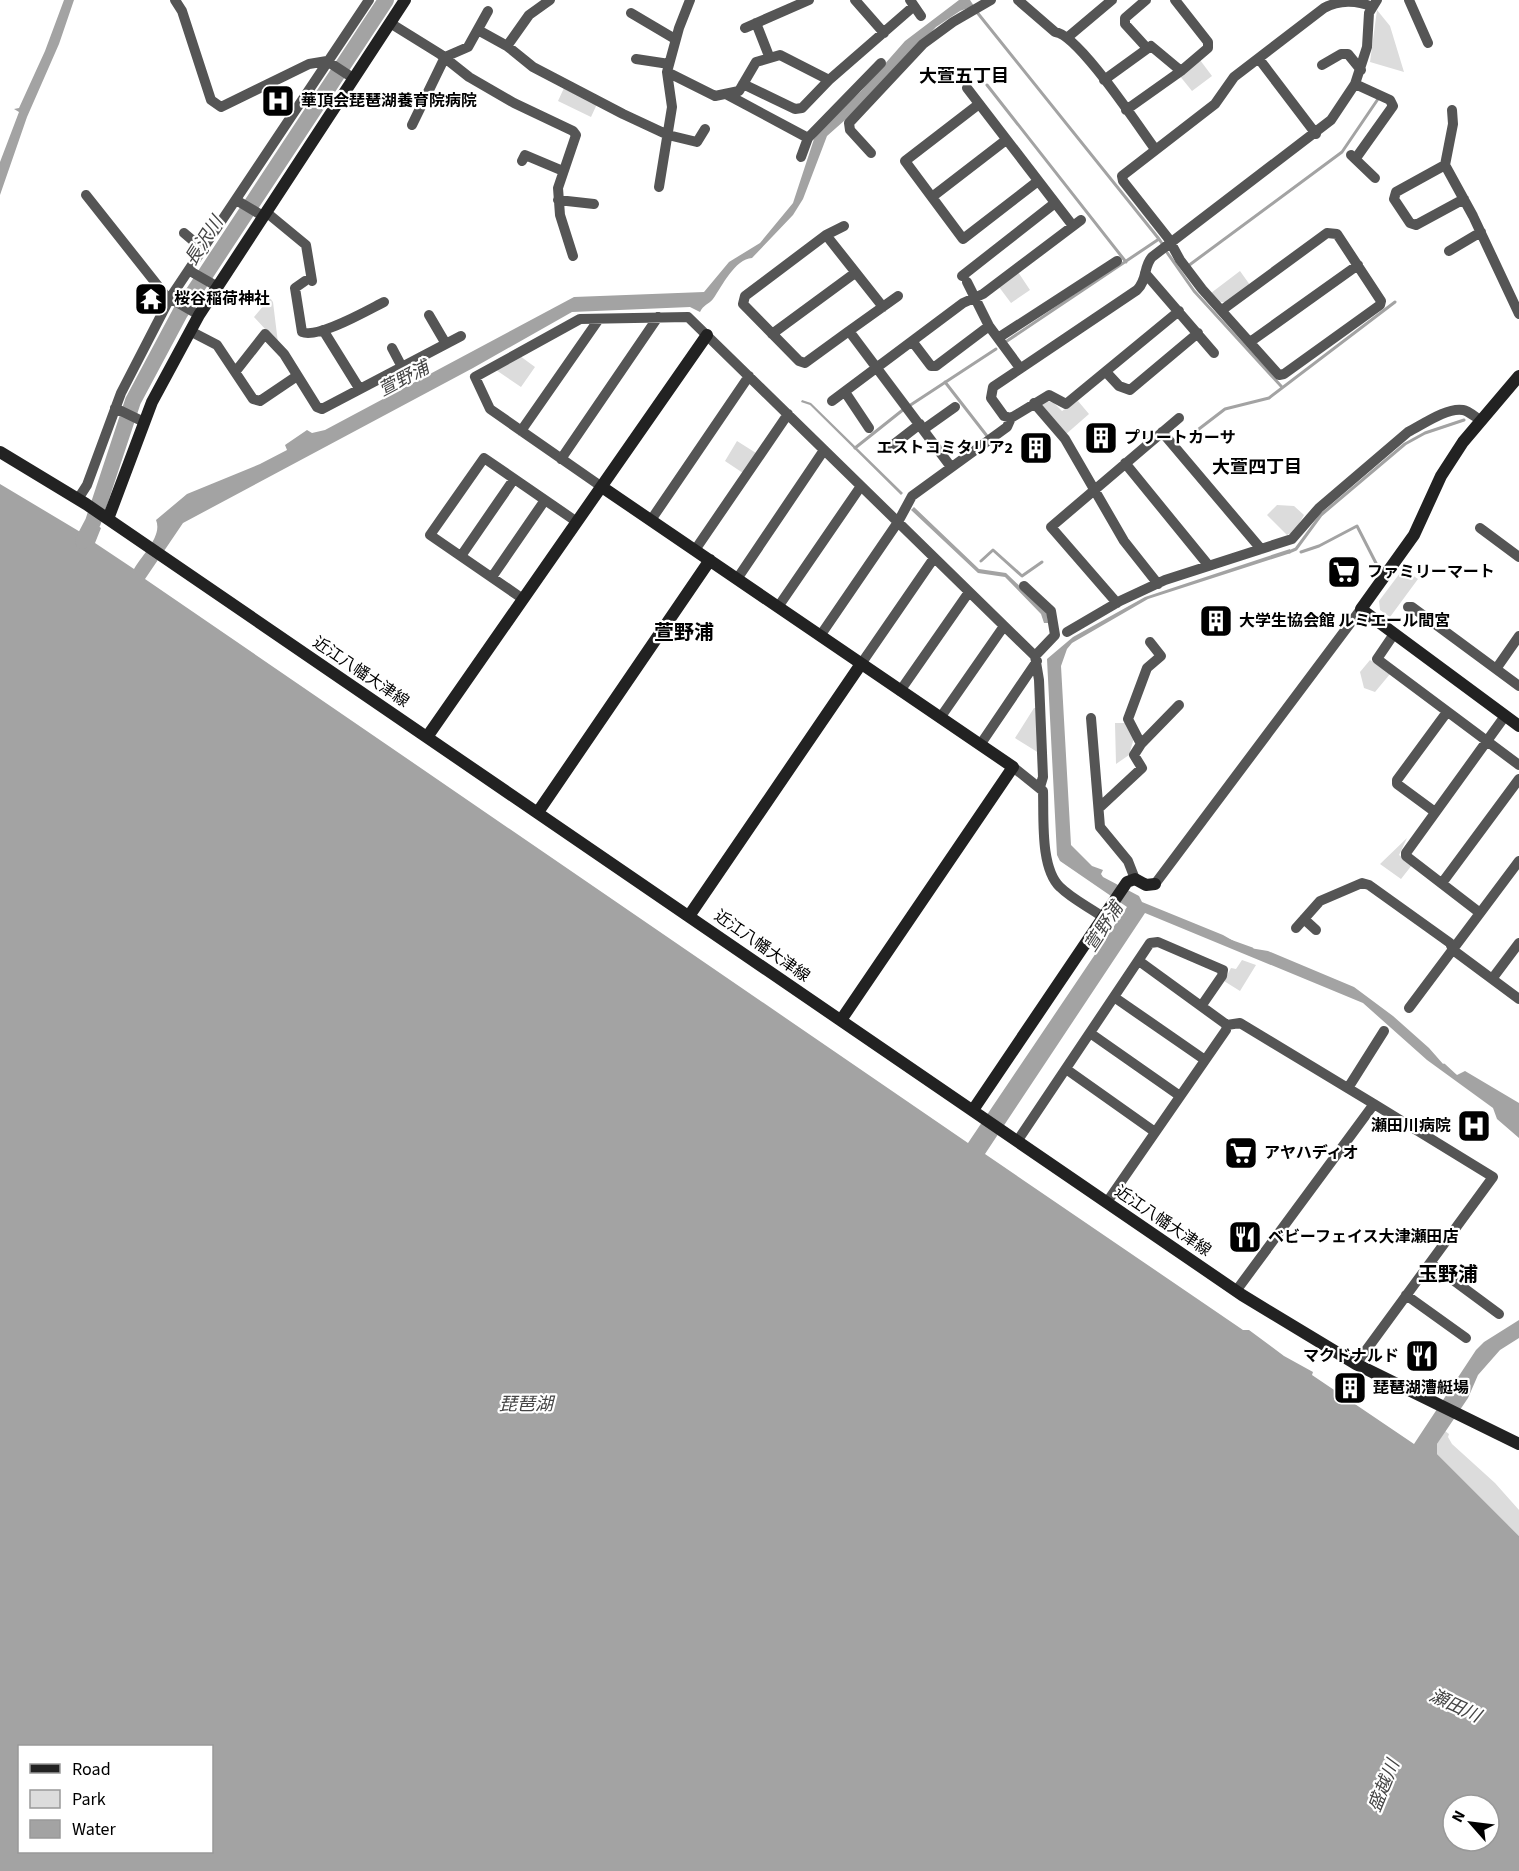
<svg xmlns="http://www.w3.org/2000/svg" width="1519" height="1871" font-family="'Source Sans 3','Noto Sans JP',sans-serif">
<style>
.green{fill:#dcdcdc}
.water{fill:#a3a3a3;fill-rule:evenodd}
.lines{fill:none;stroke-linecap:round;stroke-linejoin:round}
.stream{stroke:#a3a3a3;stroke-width:3}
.river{stroke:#a3a3a3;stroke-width:16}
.street{stroke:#555;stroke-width:10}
.secondary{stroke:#222;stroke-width:12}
.labels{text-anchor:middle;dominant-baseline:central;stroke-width:4.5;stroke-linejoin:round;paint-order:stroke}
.poi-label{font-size:16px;font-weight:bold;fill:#000;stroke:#fff;text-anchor:start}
.street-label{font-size:16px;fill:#000;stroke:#fff}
.neighbourhood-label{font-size:18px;font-weight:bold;fill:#000;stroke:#fff}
.water-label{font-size:18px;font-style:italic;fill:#444;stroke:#fff}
.quarter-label{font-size:20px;font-weight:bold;fill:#000;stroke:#fff}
</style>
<rect width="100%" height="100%" fill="#fff"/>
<path class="green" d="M1377 10 1390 26 1404 72 1370 62Z
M1200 60 1212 76 1192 91 1179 75Z
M564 88 597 104 591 117 558 101Z
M1240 271 1250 285 1227 302H1219L1211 293Z
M1018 272 1030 290 1011 303 999 287Z
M270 298 273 302 278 343 254 317Z
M520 356 535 367 521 387 496 370Z
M1047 401 1054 403 1062 411 1078 401 1089 414 1065 435 1040 404Z
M737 441 756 453 743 473 725 461Z
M1277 505 1294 506 1304 515 1295 531 1287 535 1267 515Z
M1403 569 1418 579 1390 617 1380 610 1379 601Z
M1370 660 1390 674 1375 692 1364 688 1360 672Z
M1034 708H1037L1039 753 1015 738Z
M1115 723H1126L1134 738 1129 755 1116 764Z
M1407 838 1399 855 1412 865 1401 879 1380 864Z
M1242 960 1256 965 1240 991 1224 981 1231 968 1236 969Z
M1445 1431 1449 1434 1448 1437 1452 1444 1495 1483 1519 1510V1536L1437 1454V1444Z"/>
<path class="water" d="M64 0H74L59 44 27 117 0 195V162L19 112 14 109 19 108 45 51Z
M959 0H970L974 6 960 11 936 27 871 97 827 136 803 199 793 215 752 258C735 259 722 286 713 299 709 304 703 305 700 312L690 307 572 312 473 368 183 523 145 579 968 1143 1127 907 1060 861 1057 855 1047 659 1073 637 1145 597 1290 549 1291 553 1148 599 1072 643 1067 649 1061 666 1071 845 1092 866 1103 870 1101 874 1103 877 1139 896 1142 902 1223 935 1244 947 1268 951 1354 987 1393 1016 1429 1048 1451 1073 1457 1075 1465 1071 1519 1103V1138L1497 1119 1493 1108 1427 1060 1363 1003 1145 913 985 1154 1243 1330H1249L1284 1356 1313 1372 1312 1375 1414 1444 1476 1350 1484 1342 1519 1320V1338L1500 1350 1478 1375 1468 1398 1437 1444V1454L1519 1536V1871H0V484L82 533 87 518 101 528 95 543 134 569C141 556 163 536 156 520L187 494 260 464 287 450 285 445 307 430 312 433 325 430 574 297 704 292 729 262 760 243 793 203 814 139 829 120 861 91 905 41ZM20 1746H212V1852H20ZM1453 1805H1489V1841H1453Z
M802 400 811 403 903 493 901 495 810 405 801 402Z
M914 507 979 569 1006 573 1047 612 1048 623H1044L1041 614 1005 577 978 573 911 510Z"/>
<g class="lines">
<path class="stream" d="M976 11 1159 239
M987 85 1126 262
M1166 251 1194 291 1281 386
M1188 266 1342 152 1378 99
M1007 341 1159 239 1163 245
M945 382 987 436
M909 406 996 349
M1195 432 1225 409 1269 398 1395 302
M855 448 904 409
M1289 552 1296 549 1321 515 1405 444 1425 433 1464 420
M1301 552 1319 546 1357 526 1381 573
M981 561 993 550 1022 576 1042 562
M1227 940 1252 949
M1444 1065 1457 1077"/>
<path class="river" d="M83 541 93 522 133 401 180 313 386 0"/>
<path class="street" d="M175 0 182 11 211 100 221 107 309 64 327 61 353 78
M855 0 884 33
M910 0 921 16
M1018 0 1055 32C1078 34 1138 126 1155 149
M1146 0 1125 18V24L1146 47
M1175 0 1208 42V48L1181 71
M1409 0 1428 43
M631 13 675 39
M390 23 440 54 469 77 514 103 573 131 576 135 558 188 560 215 573 256
M756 23 769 56
M745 28 809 0
M478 30 507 46 533 67 623 114 668 135 697 142 705 129
M1068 37 1112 0
M507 46 529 15 550 0
M636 59 669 64
M1259 59 1316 134
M1322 65 1341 54H1348L1361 70
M667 72 715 96 739 91 756 62 780 55 829 80
M1104 80 1151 46 1181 71 1126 110
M743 84 795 109 802 108 829 80 914 6
M1355 84 1390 100 1393 106 1356 158
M967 88 1073 226
M726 94 808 138 881 63
M979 104 905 161 963 239 1038 181
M1452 110 1453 124 1445 165 1473 216 1519 314
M412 125 445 57 468 47 488 11
M871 153 850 130 849 123 923 44 953 22 991 0
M1351 155 1375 178
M801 157 808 138
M522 161 525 155 563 171
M1445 165 1396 192 1394 199 1410 223 1416 225 1464 199
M659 187 672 107 667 72 679 28 690 0
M86 195 166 296 199 315
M932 197 1006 140
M236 200 263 216
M558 200 594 204
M266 212 306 245 312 281
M844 226 826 235 745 296 743 304 799 361 805 363 849 331 951 467
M184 233 204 250
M826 235 883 307
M1449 251 1481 232
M190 271 218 287
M1145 273 1214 353
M962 276 1055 203
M305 281 295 288 302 332C318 339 368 310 384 302
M967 282 989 326 1020 368
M1222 310 1327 233 1337 234 1381 301 1380 305 1284 374 1279 375 1202 289 1180 260 1168 238 1123 181 1122 176 1215 104 1234 77 1324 8C1339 0 1357 0 1372 7
M1179 311 1066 404 1049 395 1011 418 1004 416 991 398 993 387 1137 290C1148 279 1143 267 1152 257L1331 120 1355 84 1367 47 1369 13 1377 0
M429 315 446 344
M323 330 359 388
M190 331 217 345 253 399 260 401 297 376
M849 331 898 296
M772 334 855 273
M998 338 1117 261
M912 341 931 366H936L989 326
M1250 342 1358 265
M392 348 402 367
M236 371 265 334 284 354 317 407 322 409 461 336
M1106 372 1119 386 1130 390 1198 333
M845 392 869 428
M832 401 963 303 983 294 1081 220
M1034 403 1065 439 1124 541 1158 584
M115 408 144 422
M924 429 955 407
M521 431 599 319
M1162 432 1261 549
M889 448 920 424
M561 459 658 317
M1125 463 1209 566
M602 487 490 409 475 377 580 319 688 317 1035 656 1039 680 1043 777 1040 787
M78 499 87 485 121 393 170 298 369 0
M651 520 749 376
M1480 528 1519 557
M695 550 788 414
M461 556 514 479
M492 577 545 500
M737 579 824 450
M1024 586 1051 611 1055 635 1035 656
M523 599 430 535 484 458 577 522
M1117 603 1051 527 1179 418
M778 607 861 486
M1408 607H1412L1519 686
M1067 632 1120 601 1165 580 1292 539 1319 508 1408 432C1422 425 1447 407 1463 410 1469 411 1475 417 1480 420
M1394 634 1377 659 1519 765
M820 636 898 522 912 496 1007 427 1011 418
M861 664 934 558
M1496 669 1519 636
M900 691 969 592
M940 718 1004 626
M1091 718 1100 827 1128 861 1135 879
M1141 744 1128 719 1147 668 1161 656 1150 642
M980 745 1037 661
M1013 767 1043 791C1044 818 1040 868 1060 887 1072 899 1089 907 1103 917
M1099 808 1142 768 1134 755 1141 744 1179 705
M1435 812 1397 784V780L1447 712
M1442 883 1519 779
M1155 884 1361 609
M1480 913 1406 856V853L1505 716
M1304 919 1316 930
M1296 928 1320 901 1362 883 1369 885 1450 943 1453 950 1519 999
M1492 979 1519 943
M1114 997 1205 1060
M1409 1008 1519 861
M1227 1025 1240 1023 1374 1104
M1090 1033 1180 1096
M1066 1069 1155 1132
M1348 1088 1384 1031
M1018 1140 1150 943 1158 942 1223 970 1222 976 1202 1005
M1107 1202 1226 1030 1227 1025 1139 961
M1430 1263 1499 1314
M1236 1291 1374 1104 1493 1177 1356 1364
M1406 1295 1466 1338"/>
<path class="secondary" d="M1519 376 1463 442 1441 476 1414 535 1361 609 1519 726
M0 452 86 504 1242 1295 1356 1364 1519 1444
M602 487 1013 767 841 1020
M108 519 152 402 199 315 405 0
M427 737 707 335
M538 812 710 560
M689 916 861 664
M973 1110 1127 882 1135 879 1146 885 1155 884"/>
</g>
<defs>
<g id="hospital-square" transform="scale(1.725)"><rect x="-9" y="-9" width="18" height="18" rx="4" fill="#000" stroke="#fff"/><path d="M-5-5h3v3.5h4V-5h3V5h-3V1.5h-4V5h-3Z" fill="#fff"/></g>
<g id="temple-square" transform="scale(1.725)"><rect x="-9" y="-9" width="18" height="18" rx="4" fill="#000" stroke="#fff"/><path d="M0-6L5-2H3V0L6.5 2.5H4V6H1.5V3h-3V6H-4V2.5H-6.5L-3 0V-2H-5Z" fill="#fff"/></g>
<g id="building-square" transform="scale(1.725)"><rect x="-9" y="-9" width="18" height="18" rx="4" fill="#000" stroke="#fff"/><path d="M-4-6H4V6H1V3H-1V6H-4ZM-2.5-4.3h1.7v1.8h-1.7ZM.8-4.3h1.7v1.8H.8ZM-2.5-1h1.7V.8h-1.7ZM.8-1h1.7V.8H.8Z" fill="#fff"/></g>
<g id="supermarket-square" transform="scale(1.725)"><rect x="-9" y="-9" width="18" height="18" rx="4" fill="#000" stroke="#fff"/><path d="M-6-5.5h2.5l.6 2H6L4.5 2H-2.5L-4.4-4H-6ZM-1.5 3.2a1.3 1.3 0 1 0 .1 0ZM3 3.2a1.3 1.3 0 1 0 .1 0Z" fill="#fff"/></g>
<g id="restaurant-square" transform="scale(1.725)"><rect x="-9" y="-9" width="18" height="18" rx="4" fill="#000" stroke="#fff"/><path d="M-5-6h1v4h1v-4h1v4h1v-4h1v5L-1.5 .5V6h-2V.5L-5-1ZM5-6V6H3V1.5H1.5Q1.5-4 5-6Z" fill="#fff"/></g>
</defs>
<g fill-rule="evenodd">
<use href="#hospital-square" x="278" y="101"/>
<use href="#temple-square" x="151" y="299"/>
<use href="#building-square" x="1101" y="438"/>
<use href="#building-square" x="1036" y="448"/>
<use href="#supermarket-square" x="1344" y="572"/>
<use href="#building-square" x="1216" y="621"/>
<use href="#hospital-square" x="1474" y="1126"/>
<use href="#supermarket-square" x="1241" y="1153"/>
<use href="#restaurant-square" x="1245" y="1237"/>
<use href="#restaurant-square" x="1422" y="1356"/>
<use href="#building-square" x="1350" y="1388"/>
</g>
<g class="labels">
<g class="poi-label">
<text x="301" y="101">華頂会琵琶湖養育院病院</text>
<text x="174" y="299">桜谷稲荷神社</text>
<text x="1124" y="438">プリートカーサ</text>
<text x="1013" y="448" text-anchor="end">エストコミタリア2</text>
<text x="1367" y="572">ファミリーマート</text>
<text x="1239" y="621">大学生協会館 ルミエール間宮</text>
<text x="1451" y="1126" text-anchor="end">瀬田川病院</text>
<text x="1264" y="1153">アヤハディオ</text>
<text x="1268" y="1237">ベビーフェイス大津瀬田店</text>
<text x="1399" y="1356" text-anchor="end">マクドナルド</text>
<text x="1373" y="1388">琵琶湖漕艇場</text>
</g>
<g class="street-label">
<text transform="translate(361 672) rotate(34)">近江八幡大津線</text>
<text transform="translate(762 946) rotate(35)">近江八幡大津線</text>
<text transform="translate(1163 1221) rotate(34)">近江八幡大津線</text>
</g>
<g class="neighbourhood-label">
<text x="964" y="76">大萱五丁目</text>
<text x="1257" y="467">大萱四丁目</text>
</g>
<g class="water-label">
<text transform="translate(204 241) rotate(-57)">長沢川</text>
<text transform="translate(404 379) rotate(-28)">萱野浦</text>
<text transform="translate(1104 927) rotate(-57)">萱野浦</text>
<text x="526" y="1404">琵琶湖</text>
<text transform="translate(1455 1706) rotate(25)">瀬田川</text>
<text transform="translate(1384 1786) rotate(-68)">盛越川</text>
</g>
<g class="quarter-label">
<text x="684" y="633">萱野浦</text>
<text x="1448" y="1275">玉野浦</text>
</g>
</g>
<rect x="18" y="1745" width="195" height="108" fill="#ffffff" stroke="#999999" stroke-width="1.5"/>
<rect x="30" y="1764" width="30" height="9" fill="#222222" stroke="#999999" stroke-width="1.5"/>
<text x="72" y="1775" font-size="18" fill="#000000">Road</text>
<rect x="30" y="1790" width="30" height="18" fill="#dcdcdc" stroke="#999999" stroke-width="1.5"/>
<text x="72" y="1805" font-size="18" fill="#000000">Park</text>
<rect x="30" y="1820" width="30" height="18" fill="#a3a3a3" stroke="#999999" stroke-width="1.5"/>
<text x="72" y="1835" font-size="18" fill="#000000">Water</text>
<g transform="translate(1471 1823) rotate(298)"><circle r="28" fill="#ffffff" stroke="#999999" stroke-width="1.5"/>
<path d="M0-4.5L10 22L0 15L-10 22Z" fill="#000000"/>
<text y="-9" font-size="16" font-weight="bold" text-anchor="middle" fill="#000000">N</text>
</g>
</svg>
